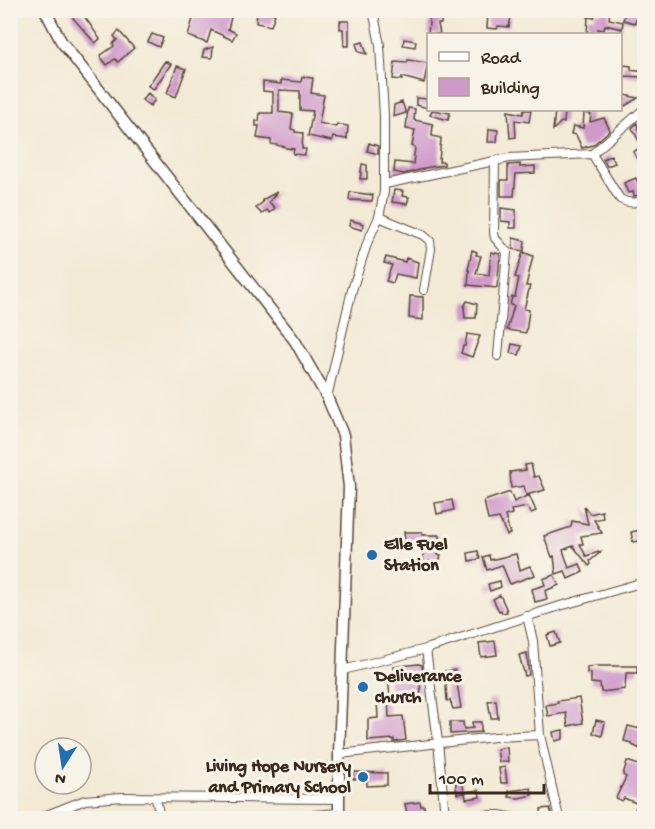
<svg xmlns="http://www.w3.org/2000/svg" width="655" height="829" font-family="'Gochi Hand',sans-serif">
<style>
.building{fill:#cf99ca}
.lines{fill:none;stroke-linecap:round;stroke-linejoin:round}
.minor-casing{stroke:#574739;stroke-width:10}
.tertiary-casing{stroke:#574739;stroke-width:13}
.minor{stroke:#fff;stroke-width:8}
.tertiary{stroke:#fff;stroke-width:10}
.poi-dot{fill:#1f6fb2;stroke:#f7f3e8;stroke-width:2}
.labels{text-anchor:middle;dominant-baseline:central;stroke-width:6;stroke-linejoin:round;paint-order:stroke}
.poi-label{font-size:18px;font-weight:bold;fill:#3b2a1e;stroke:#f7f3e8;text-anchor:start}
</style>
<rect width="100%" height="100%" fill="#f7f3e8"/>
<filter id="ink" filterUnits="userSpaceOnUse"><feTurbulence type="fractalNoise" baseFrequency=".0167" numOctaves="2"/><feDisplacementMap in="SourceGraphic" scale="12" xChannelSelector="R" yChannelSelector="G"/><feConvolveMatrix kernelMatrix="1 2 1 2 8 2 1 2 1" color-interpolation-filters="sRGB"/></filter>
<filter id="wash" filterUnits="userSpaceOnUse"><feTurbulence type="fractalNoise" baseFrequency=".008" numOctaves="4" result="noise"/><feDisplacementMap in="SourceGraphic" scale="24" xChannelSelector="R" yChannelSelector="G"/><feGaussianBlur stdDeviation="1.35" result="paint"/><feColorMatrix in="noise" values="0 0 0 0 0 0 0 0 0 0 0 0 0 0 0 0 0 1.4 0 .05"/><feComposite in="paint" operator="in"/></filter>
<g filter="url(#wash)">
<rect width="100%" height="100%" fill="#f3ead5"/>
<g id="blocks">
<path class="building" d="M71 10H80L100 39 95 43 73 18Z
M183 10H233L228 29 236 33 232 40 211 30 207 43 188 36 194 15 183 13Z
M602 10H610L609 19 623 22 622 29 605 25 604 30 598 29V34H587L588 17 594 18 596 12 601 13Z
M626 10H639L635 23 623 20Z
M268 12 275 14 271 26 256 23 257 13 267 14Z
M430 13 442 14 441 24H438L440 34H428Z
M488 14 511 17 509 27 498 26 497 29 487 28Z
M340 21H349V46H344L343 29H340Z
M119 31 134 48 118 62 115 59 107 65 100 56 114 46 113 44 117 40 114 36Z
M152 34 163 38 159 47 148 42Z
M404 39 416 41 415 47 403 45Z
M363 42 367 54 359 52 356 44Z
M213 47 212 58 202 57 204 50Z
M408 60 428 63 424 83 402 77V80L393 79 395 62 407 63Z
M165 61 171 64 154 89 148 86Z
M623 65 631 66V70L645 72V77L622 76Z
M177 66 186 69 176 97 167 93Z
M302 77 313 78 311 93 324 95 319 123 336 127 337 124 348 126 347 139 333 137 332 141 308 136 313 111 300 110V91L279 90V112L293 114 291 129 295 130V132L303 133 302 149H306L305 155 293 154 294 149 286 148V147L271 144V140L257 138 259 126H256V121H259L260 113H273V92L263 91V82L281 84V80L301 82Z
M148 93 155 100 150 106 142 100Z
M625 95 638 98 625 106 621 98Z
M416 98 428 99V108L416 105Z
M402 102 406 113 393 117 394 105Z
M408 108 415 109 414 120 433 124 432 136 441 138 439 162H444V165L424 168 423 169 404 174 394 172 395 162 413 164 415 147 412 146 415 130 406 129Z
M432 110 450 113 448 120 430 115Z
M524 110H531L529 122 515 120 516 137 510 138 508 111 523 114Z
M555 111H565L564 123 561 122 553 130Z
M584 113 591 114 590 122 604 118 610 130 593 145 582 148 576 135 571 134 573 126 583 128Z
M637 123 641 143H640L632 128Z
M489 129 498 130 497 142H488Z
M369 143 378 146V154L367 151Z
M641 147 645 153V170L633 152Z
M611 155 615 163 607 166 603 159Z
M362 164 367 165V179H360Z
M520 164V167L535 166V173L516 174 514 196H501V180H508V165Z
M636 178 642 194 634 196 633 192 628 193 624 183Z
M394 190 403 191 402 196 409 197 407 204 392 202Z
M277 192 269 202 275 208 270 213 267 210 262 214 256 208 263 202 262 200Z
M350 192 373 195 372 201 349 200Z
M501 208 516 210V228H510V222L501 221Z
M350 220 364 224 362 230 349 226Z
M513 238 525 241 524 251 513 249Z
M472 250 477 252 476 255 481 256 476 273 489 275 491 252 500 254 497 288 468 285 469 270H468Z
M523 252 533 256 526 286H530L524 309 529 310 526 333 507 330 514 306 510 305 512 297H515L519 278 515 277Z
M386 257 405 262 406 258 418 262 416 278 396 274 393 283 386 281 392 265 384 263Z
M410 296 423 297V320L409 318Z
M467 301 477 304 476 318H465L464 307Z
M467 334 480 336 472 357 461 353 463 346H465Z
M512 344 522 346 519 355 510 353Z
M531 464 534 477 539 476 545 490 526 495 524 486 511 488 510 472 526 470 525 465Z
M510 492 514 502 529 495 536 511 531 513 528 507 511 510 512 514 505 516 510 534 507 535 499 518 488 520 484 501Z
M452 500 454 510 437 514 435 503Z
M584 506 590 514 602 511 603 518 594 520 602 533 581 536 583 544H580L586 556 602 551 590 561 591 564 589 566 573 546 563 550 569 568 580 564 583 572 568 579 565 571 556 574 554 556 552 557 544 536 571 527 572 521 588 524Z
M645 529V540L633 542 631 532Z
M404 532H422V535H439L438 555 441 556 439 561 424 563 422 546H411L410 550 389 551V542H405Z
M478 551 480 559 469 561 468 553Z
M516 554 520 570 530 566 535 575 510 584 502 565 487 570 483 557 489 555 490 560Z
M554 575 559 585 545 591 547 599 535 602 532 589 545 585 543 579Z
M500 581 501 587 490 591 488 584Z
M500 595 506 608 507 612 502 613 501 610 499 611 493 599Z
M556 632 560 643 550 646 547 635Z
M495 641 497 655 481 657 479 643Z
M527 653 529 675 525 676 519 655Z
M418 664 422 665 423 676 419 677 421 692 419 695 405 696 401 699 397 695 390 698 388 675 395 674 394 667Z
M597 666H637V673H626L625 689 601 692 600 684 591 683V673H587V667Z
M455 670 461 708 453 709 450 700 447 701 445 671Z
M579 698 583 723 568 726 566 713 548 716 546 705 558 703 557 701Z
M388 699 389 717 403 716 406 740 394 742V739L368 741V719L378 718 377 700Z
M496 700 498 718H491L488 701Z
M596 720 605 722 602 736 593 733Z
M450 722H463L464 729 473 728 472 722H481V732L450 734Z
M628 726 645 730V751L632 745V743L624 741Z
M563 730V739L555 741 553 732Z
M507 747 508 762H499L497 749Z
M627 761 645 767V794L636 803 624 798 622 801 616 798 626 777 623 775Z
M505 767 507 783H501L499 768Z
M353 772 387 773V785L367 786V779H353Z
M462 777 464 793 457 794 455 778Z
M531 788 532 795 519 798 509 797V791Z
M479 790 480 797 466 799 465 792Z
M420 802 421 806H424L425 812 422 813V819H408L405 804Z
M550 808 553 819H542L541 809Z"/>
</g>
</g>
<g filter="url(#ink)">
<use href="#blocks" fill-opacity="0" stroke="#574739" stroke-width="1.5"/>
<g class="lines">
<g class="minor-casing">
<path id="minor" d="M592 154 620 199C629 204 635 203 644 200
M495 161 494 233 495 238 507 252 498 356
M385 184 509 158 592 154 644 109
M379 217 423 235 430 241 431 249 424 290
M327 397 352 290 368 241 379 217 384 192V116L380 45 373 10
M527 616 533 641 540 735 559 818
M426 649 438 742 445 816 499 815 515 818
M343 670 426 649 560 606 644 582
M339 754 495 737 540 735
M156 799 160 818
M39 818 85 800 122 797 339 799
M277 818 339 813
M635 818 644 802"/>
</g>
<g class="tertiary-casing">
<path id="tertiary" d="M45 10 61 41 295 341 327 397 343 435 349 487 339 754V818"/>
</g>
<use href="#minor" class="minor"/>
<use href="#tertiary" class="tertiary"/>
</g>
</g>
<g class="poi-dot">
<circle cx="372" cy="555" r="6"/>
<circle cx="363" cy="687" r="6"/>
<circle cx="363" cy="777" r="6"/>
</g>
<g class="labels">
<g class="poi-label">
<text x="384" y="545">Elle Fuel<tspan x="384" dy="21">Station</tspan></text>
<text x="375" y="677">Deliverance<tspan x="375" dy="21">church</tspan></text>
<text x="351" y="767" text-anchor="end">Living Hope Nursery<tspan x="351" dy="21">and Primary School</tspan></text>
</g>
</g>
<rect width="655" height="829" fill="none" stroke="#f7f3e8" stroke-width="36"/>
<rect x="427" y="33" width="195" height="78" fill="#f7f3e8" stroke="#aca397" stroke-width="1.5"/>
<rect x="439" y="52" width="30" height="9" fill="#ffffff" stroke="#aca397" stroke-width="1.5"/>
<text x="481" y="63" font-size="18" fill="#3b2a1e">Road</text>
<rect x="439" y="78" width="30" height="18" fill="#cf99ca" stroke="#aca397" stroke-width="1.5"/>
<text x="481" y="93" font-size="18" fill="#3b2a1e">Building</text>
<g transform="translate(63 766) rotate(192)"><circle r="28" fill="#f7f3e8" stroke="#aca397" stroke-width="1.5"/>
<path d="M0-4.5L10 22L0 15L-10 22Z" fill="#1f6fb2"/>
<text y="-9" font-size="16" font-weight="bold" text-anchor="middle" fill="#3b2a1e">N</text>
</g>
<path d="M430 784v9h114v-9" fill="none" stroke="#3b2a1e" stroke-width="3"/>
<text x="439" y="784" font-size="18" fill="#3b2a1e" stroke="#f7f3e8" stroke-width="4.5" paint-order="stroke">100 m</text>
</svg>
